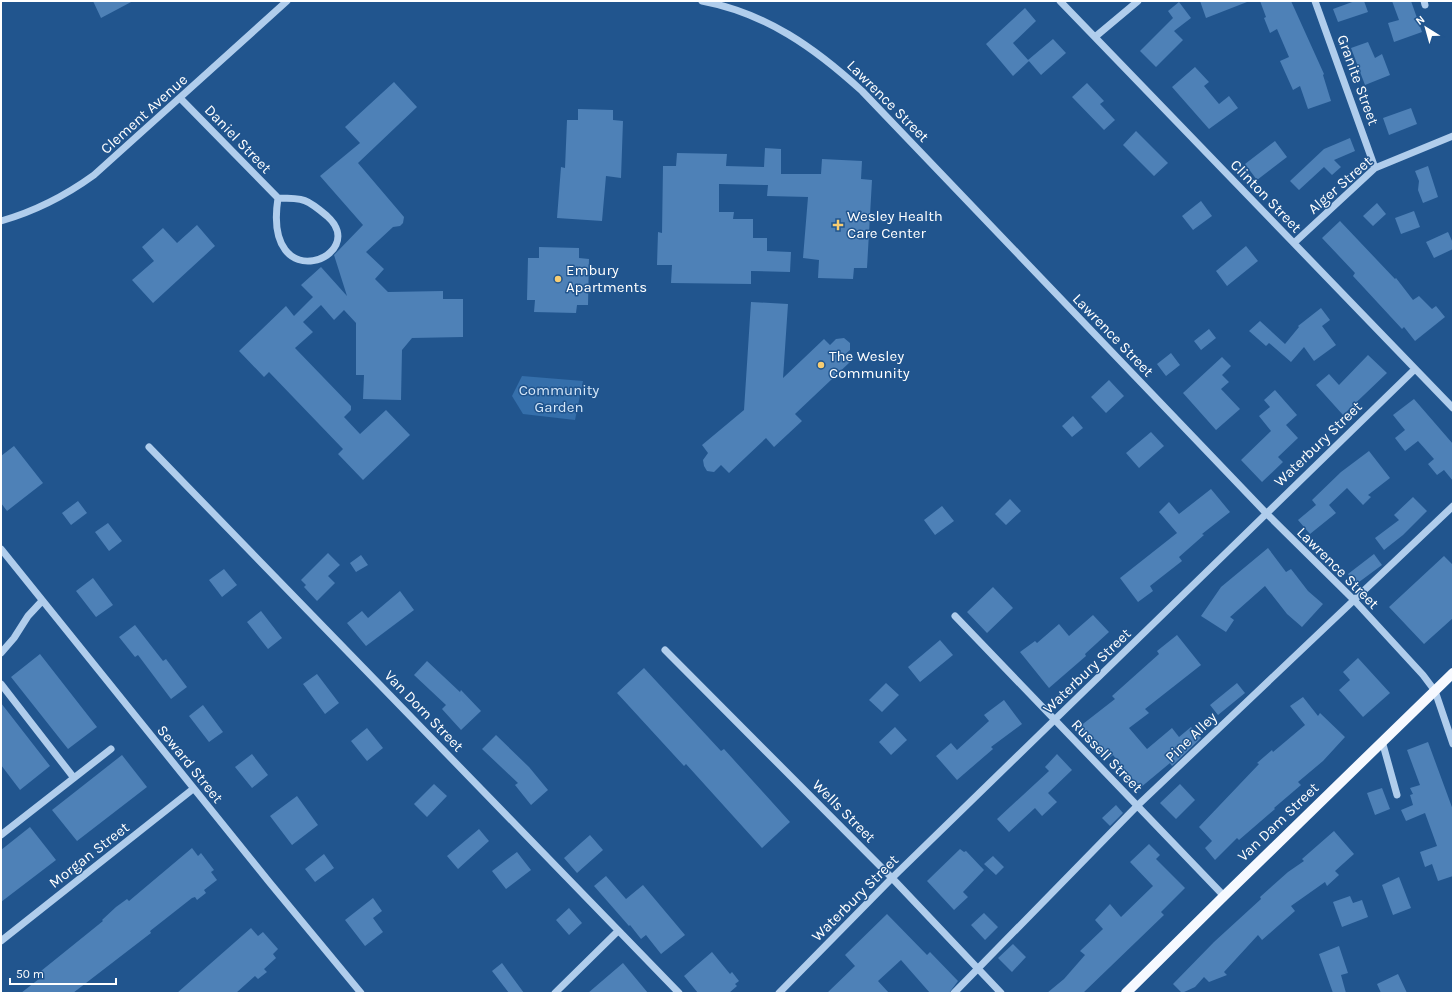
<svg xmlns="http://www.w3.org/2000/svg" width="1454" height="994" font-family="Karla,sans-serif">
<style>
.green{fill:#356fab}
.building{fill:#4e81b7}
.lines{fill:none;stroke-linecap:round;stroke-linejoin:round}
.minor{stroke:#b0cdec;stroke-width:7}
.major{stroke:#f6f9ff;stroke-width:10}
.poi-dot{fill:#f8cd72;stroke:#21558e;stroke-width:1.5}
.labels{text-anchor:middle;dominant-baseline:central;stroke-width:3;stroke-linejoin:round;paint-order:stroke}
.street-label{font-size:15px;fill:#fff;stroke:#21558e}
.poi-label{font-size:15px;fill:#fff;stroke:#21558e;text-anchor:start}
.park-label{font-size:15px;fill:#d5e7f9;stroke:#21558e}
</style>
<rect width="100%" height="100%" fill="#21558e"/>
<path class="green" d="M522 376 583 381 575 420 523 414 512 396Z"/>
<path class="building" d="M93 1H133L101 18Z
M1200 1H1247V2L1206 18Z
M1260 1H1291L1324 74 1323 75 1331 101 1308 109 1300 86 1293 90 1280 61 1289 57 1277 29 1270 33 1264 18 1266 17Z
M1355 1H1364L1368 12 1338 22 1333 9Z
M1392 1H1411L1422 32 1394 42 1388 23 1399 20Z
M1179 2 1191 18 1174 31 1183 40 1156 67 1140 51 1173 18 1168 11Z
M1025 8 1036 21 1013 43 1029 61 1013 76 986 44Z
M1053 39 1066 53 1041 75 1028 60Z
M1368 42 1375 58 1382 54 1390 75 1365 85 1351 48Z
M1195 67 1209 82 1204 86 1219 104 1229 96 1238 108 1209 129 1172 87Z
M394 82 417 107 358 163 404 217 403 223 400 226 393 227 366 252 384 269 375 279 388 292 443 291V299H463V337L412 338 402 350 401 400 363 399 364 375H356V323L344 310 334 320 321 305 303 322 313 332 295 348 351 406V410L344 417 360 434 386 410 410 435 363 480 338 454 343 449 269 372 264 377 239 351 286 306 294 316 313 297 301 285 321 267 347 296 334 255 363 225 320 176 360 143 345 127Z
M1087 83 1104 101 1100 104 1115 120 1104 130 1072 97Z
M1411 108 1417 124 1389 135 1383 118Z
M578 109 613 110V120L623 121 621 178 606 176 602 221 557 218 561 167 565 168 567 120H578Z
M1136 131 1168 163 1154 176 1123 145Z
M1350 138 1355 151 1334 160 1341 167 1332 175 1324 167 1299 190 1290 181 1324 149Z
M1275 141 1287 157 1257 180 1245 164Z
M765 148 781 149V174H821L822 159 862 161 861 179 872 180 867 268H854L853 279 818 278 819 260 803 258 808 197 767 196 768 185 719 184V212H734L733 219H753V238H767V251L791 252 790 272 751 271V284L671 283 672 265H657L658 232 662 233 663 166H676L677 153 727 154 726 166 764 167Z
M1428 166 1438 197 1423 203 1418 190 1419 181 1415 171Z
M1201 201 1212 216 1193 230 1182 216Z
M1377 203 1386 214 1373 226 1363 216Z
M1414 211 1420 227 1401 234 1395 218Z
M1340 221 1395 279 1396 278 1413 300 1419 296 1432 309 1436 306 1445 317 1415 341 1404 327 1402 329 1353 276 1355 273 1322 238Z
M197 225 215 246 153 303 132 280 154 261 142 247 163 228 177 243Z
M1448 232 1453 243V249L1434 258 1426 242Z
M1246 246 1258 261 1227 286 1216 271Z
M539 247 579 248V258L589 259 588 305H577L576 313 534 312 535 300H527L528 258H539Z
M751 302 788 304 783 378 824 339 830 345 836 339 844 338 850 343V350L844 355 850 362 795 414 802 421 774 447 766 438 729 473 721 465 714 472 707 471 704 466 703 460 708 453 702 445 744 410Z
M1321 308 1330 320 1322 326 1336 345 1314 361 1304 347 1291 362 1269 343 1266 346 1249 331 1260 321 1285 344 1299 327 1298 326Z
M1209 329 1216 338 1201 350 1194 341Z
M1171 353 1180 365 1166 376 1157 364Z
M1368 355 1387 373 1343 415 1316 385 1329 374 1339 385Z
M1222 357 1231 366 1222 375 1229 382 1221 389 1240 409 1216 430 1183 393Z
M1109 380 1124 396 1106 413 1091 397Z
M1275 390 1297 415 1286 425 1298 438 1278 457 1283 462 1262 482 1241 460 1271 431 1259 416 1270 407 1264 400Z
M1414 399 1453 444V481L1444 470 1437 475 1428 464 1434 459 1418 441 1405 451 1395 438 1405 430 1393 415Z
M1073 416 1083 428 1072 437 1062 426Z
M1151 432 1164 446 1139 468 1126 453Z
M14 446 43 483 7 511 1 503V456Z
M1369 451 1390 478 1368 495 1371 497 1363 505 1347 488 1329 505 1336 513 1310 534 1298 520 1316 505 1312 500 1341 472Z
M1211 489 1230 512 1202 534 1204 535 1179 557 1182 561 1150 586 1153 591 1138 602 1120 578 1177 533 1159 512 1169 502 1179 514Z
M1413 497 1427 511 1403 535 1384 550 1375 538 1399 520 1394 515Z
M1010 499 1021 511 1006 525 995 514Z
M78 501 87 513 71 525 62 513Z
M942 506 954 521 935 535 924 520Z
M108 523 122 541 109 551 95 532Z
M1268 548 1286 572 1291 569 1308 591 1323 604 1302 627 1287 614 1265 586 1230 617 1234 620 1226 632 1201 616 1221 587Z
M328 553 340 565 328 576 335 583 317 601 304 587 306 585 301 580Z
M1374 554 1382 565 1355 585 1348 574Z
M361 555 368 565 356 572 350 563Z
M1444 556 1453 565V618L1424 644 1389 607Z
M224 569 237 585 222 597 209 580Z
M93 578 113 605 96 617 76 591Z
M993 587 1013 608 987 633 967 612Z
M400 591 414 610 366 646 347 623 362 611 368 618Z
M261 611 282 638 268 649 247 622Z
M1093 615 1109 632 1085 654 1086 656 1049 688 1020 652 1035 641 1037 643 1059 624 1069 636Z
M135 625 163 661 166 659 187 687 171 699 138 655 135 657 119 637Z
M1177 635 1201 665 1145 709 1149 713 1129 728 1147 749 1172 728 1179 737 1191 727 1201 738 1172 766 1170 763 1140 788 1113 755 1109 758 1094 739 1090 742 1079 727 1115 699 1112 696 1159 654 1157 651Z
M940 640 953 655 920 682 908 667Z
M40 654 97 727 68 749 11 677Z
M1358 658 1390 693 1363 717 1339 690 1350 680 1343 672Z
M427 661 460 692 461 690 481 711 461 730 442 709 446 705 414 675Z
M644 668 721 751 724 749 790 822 762 848 686 764 684 766 617 693Z
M317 674 339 703 325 714 303 684Z
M886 683 899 695 882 712 869 700Z
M1237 683 1245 693 1218 715 1210 705Z
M1303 697 1318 716 1320 713 1345 737 1323 761 1298 782 1301 785 1274 808 1275 809 1239 840 1237 838 1215 860 1205 848 1212 841 1199 827 1259 764 1257 763 1272 750 1273 752 1305 725 1290 706Z
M1004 700 1022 724 991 747 993 749 957 780 936 756 951 743 957 750 989 721 984 715Z
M1 703 50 766 20 790 1 765Z
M203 705 223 732 209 742 189 716Z
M895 727 907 740 891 755 879 742Z
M367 728 383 748 367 761 351 741Z
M496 735 529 767 548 790 531 805 515 785 518 783 482 749Z
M1428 742 1453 810V876L1438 881 1432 864 1425 867 1420 852 1437 846 1425 813 1406 821 1401 810 1413 805 1410 795 1413 794 1410 788 1420 785 1407 750Z
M252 754 268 775 252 788 235 767Z
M1057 754 1072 770 1048 793 1057 802 1042 816 1035 808 1009 832 997 819 1049 771 1045 767Z
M122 755 147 787 77 841 52 810Z
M434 784 447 796 427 817 414 804Z
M1180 784 1195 800 1176 819 1160 803Z
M1382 788 1390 809 1375 815 1367 793Z
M297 796 318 825 292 845 270 816Z
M1116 805 1123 813 1110 826 1102 818Z
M30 827 56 860 1 902V850Z
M479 829 489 841 458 869 447 856Z
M1334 831 1354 854 1335 871 1339 875 1327 886 1325 882 1291 906 1295 911 1262 940 1258 935 1224 972 1227 975 1209 982 1204 977 1195 987 1182 993 1173 984 1214 942 1261 899 1260 897 1288 872 1304 861 1302 859Z
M590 835 603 850 577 873 564 858Z
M1149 844 1160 855 1156 859 1185 888 1161 912 1164 915 1083 993H1047L1064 979 1085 955 1080 951 1103 929 1095 920 1110 904 1121 917 1153 886 1130 862Z
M192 848 198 856 201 853 214 870 211 872 217 880 204 890 206 893 197 900 195 897 192 898 150 931 151 933 73 993H21L44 975 41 971 103 921 102 920 116 907 127 899 129 901Z
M960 849 964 852 966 851 984 870 963 892 968 897 954 910 927 881Z
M517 852 531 870 506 889 492 871Z
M324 854 334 868 315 882 305 869Z
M993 856 1004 867 996 875 984 864Z
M606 876 626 899 643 885 685 935 661 954 646 935 641 939 630 925 629 926 594 886Z
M1399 877 1411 908 1393 915 1382 885Z
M1350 896 1353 903 1362 900 1368 917 1342 927 1333 902Z
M373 898 382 911 373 918 383 932 365 946 345 920Z
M569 908 582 923 569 935 556 920Z
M984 913 998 927 985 940 971 925Z
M887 914 927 955 930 952 958 981 949 993H930L901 960 878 981 889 993H827L855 966 845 955Z
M251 928 258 936 263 932 278 949 273 954 276 958 264 969 267 972 258 979 255 976 236 993H177Z
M1013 944 1026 957 1012 972 998 958Z
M1339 946 1348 973 1341 975 1346 993H1333L1319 954Z
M712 952 730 974 732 972 739 981 735 984 737 986 729 993H698L684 976Z
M502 963 524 993H509L492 971Z
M623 963 648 993H588Z
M1398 974 1407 993H1381L1377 984Z"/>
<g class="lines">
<path class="minor" d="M702 1C766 13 815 48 862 91L1266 513 1354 600 1423 675 1435 691 1453 744
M1060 1 1453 408
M1315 1 1375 168
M1424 1 1425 5
M1095 37 1138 1
M181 99 278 198
M278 198C304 198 307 199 327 216 372 256 262 301 278 198Z
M1 221C36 211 65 196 94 175L287 1
M1294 243 1375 168 1453 136
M149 447 679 993
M1 549 270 883 361 993
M955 616 1224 896
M665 650 892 878 1001 993
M1 653 14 638 28 616 42 601
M1 684 74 778
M1382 741 1397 795
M1 835 111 749
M1 941 193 789
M555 993 618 931
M779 993 892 878 1415 369
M954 993 1137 806 1453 506"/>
<path class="major" d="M1126 993 1224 896 1453 673"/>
</g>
<g class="poi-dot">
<path d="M836 219h4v4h4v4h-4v4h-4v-4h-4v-4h4z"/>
<circle cx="558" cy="279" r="4"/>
<circle cx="821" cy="365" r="4"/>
</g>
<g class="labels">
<g class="street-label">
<text transform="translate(1358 80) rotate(70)">Granite Street</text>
<text transform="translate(888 101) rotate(45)">Lawrence Street</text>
<text transform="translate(144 114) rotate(-42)">Clement Avenue</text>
<text transform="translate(238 139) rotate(46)">Daniel Street</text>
<text transform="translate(1340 185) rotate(-41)">Alger Street</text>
<text transform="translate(1266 196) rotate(46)">Clinton Street</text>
<text transform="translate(1113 335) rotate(46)">Lawrence Street</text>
<text transform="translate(1318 444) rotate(-44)">Waterbury Street</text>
<text transform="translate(1338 568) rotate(45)">Lawrence Street</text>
<text transform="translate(1087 671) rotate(-44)">Waterbury Street</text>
<text transform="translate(424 711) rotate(46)">Van Dorn Street</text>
<text transform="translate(1191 737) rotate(-44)">Pine Alley</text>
<text transform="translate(1107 756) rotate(46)">Russell Street</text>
<text transform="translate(190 764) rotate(51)">Seward Street</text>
<text transform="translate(844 811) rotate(45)">Wells Street</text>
<text transform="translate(1278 822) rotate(-44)">Van Dam Street</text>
<text transform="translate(89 855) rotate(-38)">Morgan Street</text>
<text transform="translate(855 898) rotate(-45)">Waterbury Street</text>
</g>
<g class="poi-label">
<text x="847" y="216">Wesley Health<tspan x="847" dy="17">Care Center</tspan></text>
<text x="566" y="270">Embury<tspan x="566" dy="17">Apartments</tspan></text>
<text x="829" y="356">The Wesley<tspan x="829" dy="17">Community</tspan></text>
</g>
<g class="park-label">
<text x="559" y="390">Community<tspan x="559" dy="17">Garden</tspan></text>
</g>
</g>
<rect width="1454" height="994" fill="none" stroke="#ffffff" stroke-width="4"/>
<g transform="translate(1426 28) rotate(323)" stroke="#21558e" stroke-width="3" paint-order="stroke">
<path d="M0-3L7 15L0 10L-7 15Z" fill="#ffffff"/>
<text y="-6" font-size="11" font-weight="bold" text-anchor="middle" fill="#ffffff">N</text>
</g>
<path d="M10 978v6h106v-6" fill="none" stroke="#ffffff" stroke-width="2"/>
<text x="16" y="978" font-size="12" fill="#ffffff" stroke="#21558e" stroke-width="3" paint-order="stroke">50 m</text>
</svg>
